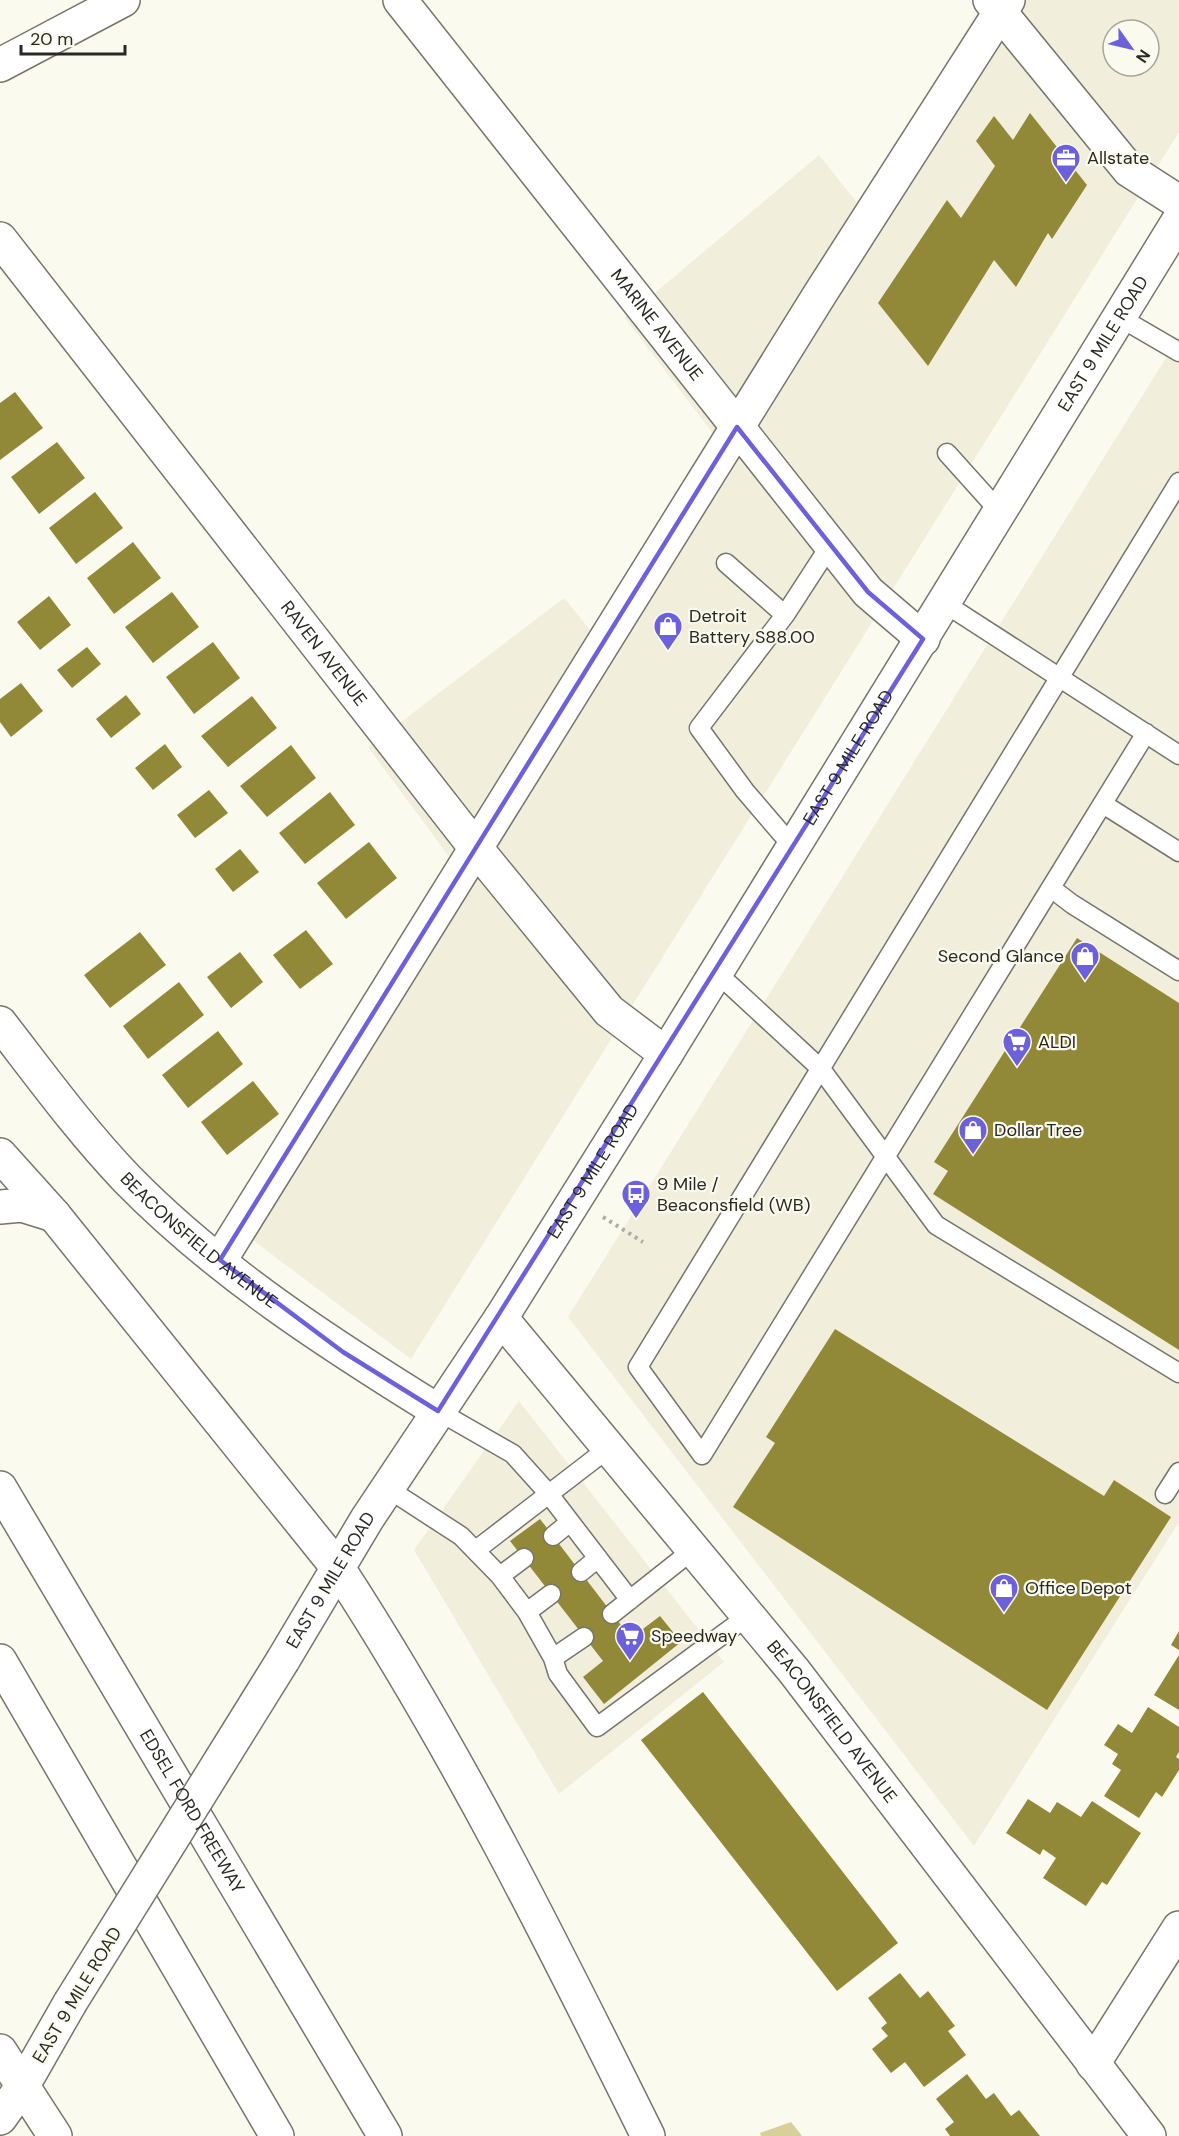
<svg xmlns="http://www.w3.org/2000/svg" width="1179" height="2136" font-family="'DM Sans',sans-serif">
<style>
.built{fill:#f1efdc;fill-rule:evenodd}
.green{fill:#d7d199}
.building{fill:#928938}
.lines{fill:none;stroke-linecap:round;stroke-linejoin:round}
.lane-casing{stroke:#76756b;stroke-width:21}
.street-casing{stroke:#76756b;stroke-width:36}
.secondary-casing{stroke:#76756b;stroke-width:36}
.highway-casing{stroke:#76756b;stroke-width:36}
.path{stroke:#acaca2;stroke-width:4;stroke-dasharray:3 4.5;stroke-linecap:butt}
.lane{stroke:#fff;stroke-width:18}
.street{stroke:#fff;stroke-width:33}
.secondary{stroke:#fff;stroke-width:33}
.highway{stroke:#fff;stroke-width:33}
.secondary-bridge-casing{stroke:#76756b;stroke-width:36;stroke-linecap:butt}
.secondary-bridge{stroke:#fff;stroke-width:33}
.marked{fill:none;stroke:#6c61db;stroke-width:4.5;stroke-linejoin:round}
.labels{text-anchor:middle;dominant-baseline:central;stroke-width:4.5;stroke-linejoin:round;paint-order:stroke}
.poi-label{font-size:18px;fill:#292924;stroke:#fbfaee;text-anchor:start}
.street-label{font-size:18px;fill:#292924;stroke:#fbfaee}
</style>
<rect width="100%" height="100%" fill="#fbfaee"/>
<path class="built" d="M985 0H1179V132L411 1359 226 1220 453 862 368 747 564 598 592 632 714 435 625 318 819 155 859 205ZM1113 30H1149V66H1113Z
M1179 337V1522L974 1846 568 1317Z
M519 1401 724 1662 559 1794 414 1550Z"/>
<path class="green" d="M791 2122 802 2136H761L760 2133Z"/>
<path class="building" d="M1030 113 1087 185 1052 239 1048 233 1016 287 994 260 928 366 878 303 947 200 961 218 995 166 976 141 994 116 1013 140Z
M15 392 43 428 0 460V403Z
M57 442 85 478 39 514 11 477Z
M95 492 123 528 76 564 49 528Z
M133 542 161 578 114 614 87 578Z
M172 592 199 627 153 663 125 627Z
M49 596 71 625 40 650 17 622Z
M213 642 240 678 194 714 166 677Z
M87 647 101 664 72 688 57 670Z
M21 683 43 711 11 737 0 722V699Z
M126 695 141 714 111 738 96 719Z
M252 696 277 728 228 767 201 736Z
M165 744 182 767 153 790 135 768Z
M291 745 316 778 267 817 240 786Z
M209 790 228 813 195 838 177 815Z
M330 792 355 825 305 864 279 833Z
M369 842 397 878 346 919 317 883Z
M240 849 259 872 233 892 215 869Z
M306 930 333 964 300 989 273 955Z
M140 932 166 965 110 1008 84 975Z
M1077 938 1179 1003V1350L933 1194 948 1171 934 1162Z
M240 952 263 982 231 1008 207 977Z
M179 982 204 1015 148 1059 123 1026Z
M218 1031 243 1064 188 1108 162 1075Z
M253 1081 279 1114 227 1155 201 1122Z
M835 1329 1104 1496 1114 1480 1171 1517 1047 1710 733 1507 775 1443 766 1437Z
M540 1519 631 1638 660 1616 681 1642 604 1704 583 1677 603 1661 510 1541Z
M1179 1631V1650L1171 1645Z
M1179 1655V1710L1154 1695Z
M703 1692 898 1943 837 1991 641 1740Z
M1148 1707 1179 1727V1752L1176 1757 1179 1759V1770L1162 1797 1156 1792 1139 1818 1104 1796 1121 1770 1112 1764 1118 1754 1104 1745 1118 1724 1132 1733Z
M1028 1799 1050 1813 1057 1802 1081 1817 1092 1801 1141 1833 1107 1885 1102 1882 1086 1906 1043 1878 1056 1858 1043 1849 1040 1855 1006 1833Z
M900 1973 920 1998 928 1991 955 2026 948 2031 966 2055 924 2087 905 2062 891 2073 872 2049 888 2036 881 2028 887 2023 868 1998Z
M967 2074 986 2099 994 2093 1011 2116 1019 2110 1040 2136H950L945 2129 954 2122 936 2099Z"/>
<g class="lines">
<g class="lane-casing">
<path id="lane" d="M1119 317 1179 352
M947 453 1000 512
M726 563 785 615
M944 603 1179 755
M1146 733 702 1455 638 1367 1179 482
M1103 804 1179 852
M793 847 745 791 699 728 785 615 831 544
M1051 888 1072 904 1179 971
M716 972 821 1069 936 1225 1179 1373
M438 1411 513 1454 548 1493 630 1600
M387 1488 461 1536 500 1576 527 1612 553 1658 558 1674 597 1727 748 1616
M1165 1494 1179 1472
M553 1536 570 1522
M476 1550 610 1447
M581 1572 598 1558
M500 1576 524 1558
M527 1612 551 1594
M612 1614 694 1549
M553 1658 584 1637"/>
</g>
<g class="street-casing">
<g id="street">
<path id="s1" d="M400 0 868 592 923 639"/>
<path d="M990 0 1129 170 1179 202"/>
<path d="M0 65 123 0"/>
<path id="s2" d="M0 239 475 847 609 1011 666 1054"/>
<path d="M220 1260 820 294 1008 0"/>
<path id="s3" d="M501 1318 794 1671 1149 2136"/>
<path d="M1093 2064 1179 1928"/>
</g>
</g>
<g class="secondary-casing">
<g id="secondary">
<path id="s4" d="M0 1023C41 1076 81 1131 127 1179 218 1272 328 1343 438 1411"/>
<path id="s5" d="M283 1660 367 1519 501 1318 666 1054 1179 220"/>
<path d="M0 2118 22 2087 70 2003"/>
</g>
</g>
<g class="highway-casing">
<g id="highway">
<path d="M0 1155 54 1215 338 1568C456 1749 552 1942 648 2136"/>
<path d="M0 1207 22 1205 54 1215"/>
<path id="s6" d="M0 1488 385 2136"/>
<path d="M0 1661 277 2136"/>
<path d="M0 2051 55 2136"/>
</g>
</g>
<path class="path" d="M603 1217 643 1242"/>
<use href="#lane" class="lane"/>
<use href="#street" class="street"/>
<use href="#secondary" class="secondary"/>
<use href="#highway" class="highway"/>
<g class="secondary-bridge-casing">
<path id="secondary-bridge" d="M70 2003 283 1660"/>
</g>
<use href="#secondary-bridge" class="secondary-bridge"/>
</g>
<path class="marked" d="M737 427 868 592 923 639 438 1411 343 1352 220 1260Z"/>
<defs>
<g id="office-pin" transform="scale(1.5)"><path d="M0 17L-7.5 6A9.5 9.5 0 1 1 7.5 6Z" fill="#6c61db" stroke="#fbfaee"/><path d="M-6-3h4V-5.5h4V-3h4V5H-6ZM-1-4.5V-3h2v-1.5ZM-6 0V1H6V0Z" fill="#fff"/></g>
<g id="shop-pin" transform="scale(1.5)"><path d="M0 17L-7.5 6A9.5 9.5 0 1 1 7.5 6Z" fill="#6c61db" stroke="#fbfaee"/><path d="M-5-2.5h2.3a2.7 3.5 0 0 1 5.4 0H5L5.5 6h-11ZM-1.5-2.5h3a1.5 2.3 0 0 0-3 0Z" fill="#fff"/></g>
<g id="supermarket-pin" transform="scale(1.5)"><path d="M0 17L-7.5 6A9.5 9.5 0 1 1 7.5 6Z" fill="#6c61db" stroke="#fbfaee"/><path d="M-6-5.5h2.5l.6 2H6L4.5 2H-2.5L-4.4-4H-6ZM-1.5 3.2a1.3 1.3 0 1 0 .1 0ZM3 3.2a1.3 1.3 0 1 0 .1 0Z" fill="#fff"/></g>
<g id="bus-pin" transform="scale(1.5)"><path d="M0 17L-7.5 6A9.5 9.5 0 1 1 7.5 6Z" fill="#6c61db" stroke="#fbfaee"/><path d="M-5-6H5V4H4V6H2V4H-2V6H-4V4H-5ZM-3.5-4V0h7V-4ZM-3.5 1.2v1.5H-2V1.2ZM2 1.2v1.5H3.5V1.2Z" fill="#fff"/></g>
</defs>
<g fill-rule="evenodd">
<use href="#office-pin" x="1066" y="158"/>
<use href="#shop-pin" x="668" y="626"/>
<use href="#shop-pin" x="1085" y="956"/>
<use href="#supermarket-pin" x="1017" y="1042"/>
<use href="#shop-pin" x="973" y="1130"/>
<use href="#bus-pin" x="636" y="1194"/>
<use href="#shop-pin" x="1004" y="1588"/>
<use href="#supermarket-pin" x="630" y="1636"/>
</g>
<g class="labels">
<g class="poi-label">
<text x="1087" y="158">Allstate</text>
<text x="689" y="616">Detroit<tspan x="689" dy="21">Battery S88.00</tspan></text>
<text x="1064" y="956" text-anchor="end">Second Glance</text>
<text x="1038" y="1042">ALDI</text>
<text x="994" y="1130">Dollar Tree</text>
<text x="657" y="1184">9 Mile /<tspan x="657" dy="21">Beaconsfield (WB)</tspan></text>
<text x="1025" y="1588">Office Depot</text>
<text x="651" y="1636">Speedway</text>
</g>
<g class="street-label">
<text stroke="none"><textPath href="#s1" startOffset="414">MARINE AVENUE</textPath></text>
<text stroke="none"><textPath href="#s5" startOffset="1551">EAST 9 MILE ROAD</textPath></text>
<text stroke="none"><textPath href="#s2" startOffset="526">RAVEN AVENUE</textPath></text>
<text stroke="none"><textPath href="#s5" startOffset="1065">EAST 9 MILE ROAD</textPath></text>
<text stroke="none"><textPath href="#s5" startOffset="579">EAST 9 MILE ROAD</textPath></text>
<text stroke="none"><textPath href="#s4" startOffset="296">BEACONSFIELD AVENUE</textPath></text>
<text stroke="none"><textPath href="#s5" startOffset="93">EAST 9 MILE ROAD</textPath></text>
<text stroke="none"><textPath href="#s3" startOffset="522">BEACONSFIELD AVENUE</textPath></text>
<text stroke="none"><textPath href="#s6" startOffset="376">EDSEL FORD FREEWAY</textPath></text>
<text transform="translate(77 1995) rotate(-59)">EAST 9 MILE ROAD</text>
</g>
</g>
<g transform="translate(1131 48) rotate(124)"><circle r="28" fill="#fbfaee" stroke="#a7a69d" stroke-width="1.5"/>
<path d="M0-4.5L10 22L0 15L-10 22Z" fill="#6c61db"/>
<text y="-9" font-size="16" font-weight="bold" text-anchor="middle" fill="#292924">N</text>
</g>
<path d="M21 45v9h104v-9" fill="none" stroke="#292924" stroke-width="3"/>
<text x="30" y="45" font-size="18" fill="#292924" stroke="#fbfaee" stroke-width="4.5" paint-order="stroke">20 m</text>
</svg>
